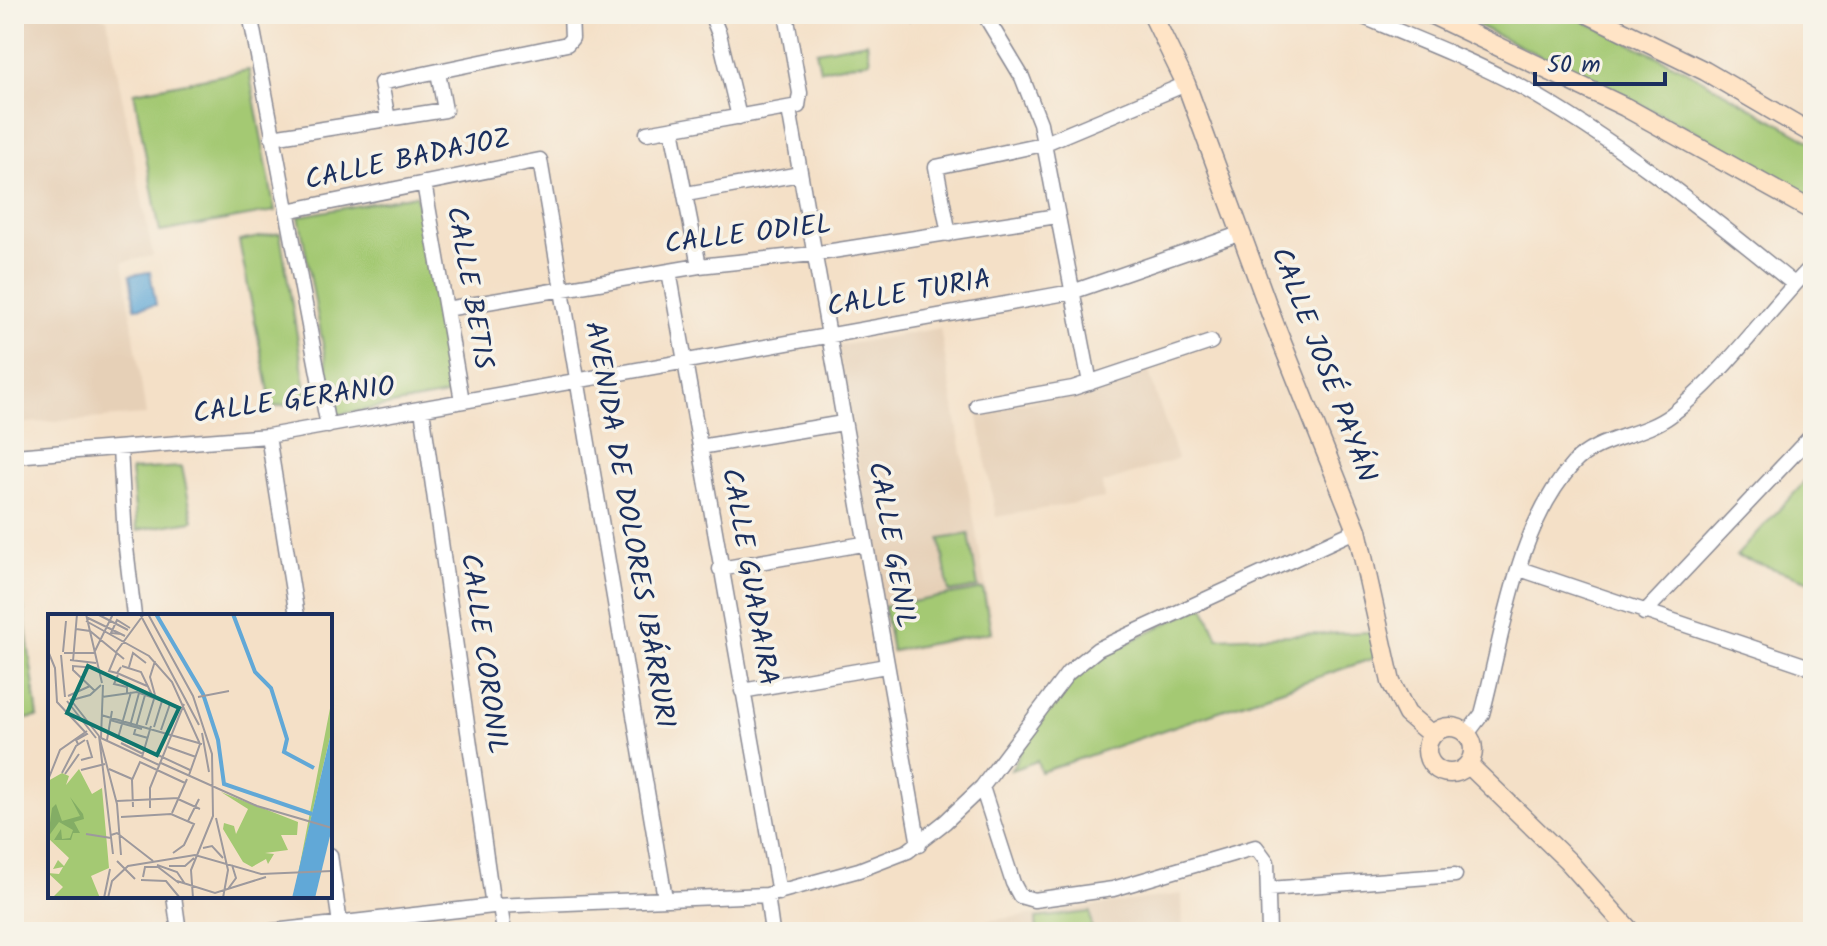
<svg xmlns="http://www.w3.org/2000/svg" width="1827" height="946" font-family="Kalam,sans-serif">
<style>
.built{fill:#e6d0b7}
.green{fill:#a4c973;stroke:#607c68;stroke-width:2}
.water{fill:#61a8d7;stroke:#3e6c9a;stroke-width:2}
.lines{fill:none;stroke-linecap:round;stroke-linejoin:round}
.street-casing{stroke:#888892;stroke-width:17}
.secondary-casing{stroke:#888892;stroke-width:21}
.street{stroke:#fff;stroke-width:14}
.secondary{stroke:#ffe4c6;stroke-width:18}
.labels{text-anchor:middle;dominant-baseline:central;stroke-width:7;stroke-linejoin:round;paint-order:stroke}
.street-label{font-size:28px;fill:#1b2f5e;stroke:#f7f3e8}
.inset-river{fill:none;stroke:#61a8d7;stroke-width:4}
.inset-road{fill:none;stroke:#9d999d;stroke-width:2}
.view{fill:#0f766e;fill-opacity:0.15;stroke:#0f766e;stroke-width:4}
.inset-edge{fill:none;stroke:#1b2f5e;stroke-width:4}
</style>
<rect width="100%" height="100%" fill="#f7f3e8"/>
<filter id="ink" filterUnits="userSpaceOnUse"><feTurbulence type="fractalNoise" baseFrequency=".0125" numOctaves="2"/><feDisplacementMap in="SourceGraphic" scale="16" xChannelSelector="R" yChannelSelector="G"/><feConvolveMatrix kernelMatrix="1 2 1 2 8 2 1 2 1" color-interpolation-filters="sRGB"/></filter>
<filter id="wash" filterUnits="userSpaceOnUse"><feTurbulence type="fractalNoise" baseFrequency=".006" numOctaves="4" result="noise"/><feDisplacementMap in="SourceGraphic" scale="32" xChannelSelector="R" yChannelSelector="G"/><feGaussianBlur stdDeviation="1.8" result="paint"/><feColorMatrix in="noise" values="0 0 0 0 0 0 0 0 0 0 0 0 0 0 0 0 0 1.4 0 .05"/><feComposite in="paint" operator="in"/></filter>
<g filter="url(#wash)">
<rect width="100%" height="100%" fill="#f4e0c7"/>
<path class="built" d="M14 14H95L107 19 153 256 123 262 146 415 14 424Z
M940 328 994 634 891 654 838 346Z
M1148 369 1177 459 1102 484 1104 498 996 517 977 412 1074 393Z
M1182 894 1183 932H935L956 925Z"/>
<path class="green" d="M1454 14H1570L1683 69 1813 143V202L1697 132Z
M867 42 870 61 820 70 816 51Z
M249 70 275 211 160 232 134 92Z
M416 195 452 394 336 415 299 216Z
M280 233 308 401 272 407 239 241Z
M182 467 193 521 137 530 131 470Z
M1813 473V582L1736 556Z
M969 534 978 587 949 592 940 539Z
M14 562H17L38 717 14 721Z
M983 589 991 632 892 651 884 607Z
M1204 606 1218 638 1371 632 1377 657 1041 772 1037 761 1011 770C1060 668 1107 651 1204 606Z
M1090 912 1092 932H1037L1036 918Z"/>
<path class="water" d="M150 272 156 305 135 308 130 275Z"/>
</g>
<g filter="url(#ink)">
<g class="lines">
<g class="street-casing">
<path id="street" d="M250 14 328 426
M711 14 719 34 739 117
M910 14 915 17 932 14
M984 14 1022 77 1040 123 1090 383
M1356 14C1412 37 1469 59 1523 88 1620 142 1707 214 1794 284
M789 109 919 845
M388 119 381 83 567 44 572 38 571 14
M672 129 699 266
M647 133 798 106 800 93 786 14
M272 137 445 110 438 72
M424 183 462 401
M686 194 800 174
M287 211 540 160 665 898
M949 234 936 167 1043 144 1186 84
M669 271 779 893
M446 309 699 266 813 254 1057 216
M977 405 1073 388 1211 342
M422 409 493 906
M268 436 297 616
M700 447 843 423
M120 448 125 539 134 616
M14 456 268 436 1072 292 1242 233
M720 569 863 544
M1520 569 1813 668
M1644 613 1813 434
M742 691 886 666
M1467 734 1482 714C1504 632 1515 529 1573 464 1597 437 1642 437 1671 415 1725 374 1765 313 1813 265
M982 787 1013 883 1020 896 1034 900 1113 889 1256 847 1267 862 1269 932
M330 855 340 924
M1269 889 1455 875
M767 895 772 932
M174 896 179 932
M500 906 504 932
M265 932 493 906 767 895 859 870 908 851 945 822 982 787 1068 673 1098 649 1357 530
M1801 932 1813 928"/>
</g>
<g class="secondary-casing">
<path id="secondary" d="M1152 14 1186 84 1274 323 1357 530 1391 682 1407 714 1432 735
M1430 14 1625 107 1813 211
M1588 14 1705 71 1813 134
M1427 750a23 23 0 1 1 46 0a23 23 0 1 1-46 0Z
M1468 764 1568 861 1631 932"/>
</g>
<use href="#street" class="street"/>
<use href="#secondary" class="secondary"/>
</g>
</g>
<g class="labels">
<g class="street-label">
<text transform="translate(408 160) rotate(-12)">CALLE BADAJOZ</text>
<text transform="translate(748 235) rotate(-7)">CALLE ODIEL</text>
<text transform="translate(469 288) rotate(80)">CALLE BETIS</text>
<text transform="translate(909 294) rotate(-10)">CALLE TURIA</text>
<text transform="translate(1323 365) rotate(69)">CALLE JOSÉ PAYÁN</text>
<text transform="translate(294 401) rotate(-8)">CALLE GERANIO</text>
<text transform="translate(629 525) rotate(80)">AVENIDA DE DOLORES IBÁRRURI</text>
<text transform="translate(891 545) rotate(80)">CALLE GENIL</text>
<text transform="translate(749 577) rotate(80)">CALLE GUADAIRA</text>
<text transform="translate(483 654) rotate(82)">CALLE CORONIL</text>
</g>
</g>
<g transform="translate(48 614)">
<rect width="284" height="284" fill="#f4e0c7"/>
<path d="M284 84V115L274 157 264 200 248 271ZM31 155 44 180 54 174 61 254 43 262 52 284H4L15 273 0 259 11 260 15 253 5 255 10 246 16 252 21 244 0 224V167L14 159 21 162 18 171ZM173 178 250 208 249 221H233L240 236 217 239 226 240 220 250 218 245 204 253 195 248 175 215 176 209 186 212 188 220 200 195Z" fill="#a4c973"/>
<path d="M22 183 35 200 36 205 26 208 32 219H25L23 226H6L13 215 14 225 22 224 25 216 11 208 0 223 4 194 8 190 14 207 32 202Z" fill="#83ad65"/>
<path d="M284 115V214L267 284H244Z" fill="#61a8d7"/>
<path class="inset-river" d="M108 0 155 80 170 126 176 170 264 200M185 0 207 58 223 74 239 125 236 138 266 154"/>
<path class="inset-road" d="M38 0 54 69M49 0 80 16M92 0 151 111M100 0 145 82 164 140 165 202 143 256 145 284M38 3 77 22M38 7 101 42 124 68 152 130 141 161M28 15 42 17 76 45M73 20 63 19 69 6 82 14M0 37 7 54 9 88 39 120 28 126 30 130M15 38 18 7M68 38 96 0M69 38 61 57 69 59 73 53M16 39H46L65 0M13 41 17 83M22 46 48 49M25 47 29 0M107 47 102 63 107 81M74 52 93 58 105 83M81 53 85 39 98 49M69 59 99 72M70 61 66 70 79 73V79M47 77 25 56V52L49 54M97 81 86 120 100 124M20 82 42 72M54 83 89 78 134 94M150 83 181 77M22 85 51 122M24 86 42 81 53 71M19 87 48 124M53 101 154 130M62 106 94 115M98 111 106 85M82 112 91 79M106 113 114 87M113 116 122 90M154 119 161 158M51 122 69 190 73 241M51 122 65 240M53 124 111 151M53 124 55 71M74 125 70 124 83 78M59 126 64 97M74 126 97 135M73 129 95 140M120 133 148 143M97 135 142 156M94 143 103 112M33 146 44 143 39 126M113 149 209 192 284 214M61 155 84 165M33 156 57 150M14 159 28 132 37 126M17 160 31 140M0 166 12 136 39 117M130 185 152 195M69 187 131 184M85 193 84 166 92 148 137 169M102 194V174L136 90M0 196V222M124 199 139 165M73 203 123 200 146 210 136 231 125 239M168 204 180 256 175 284M140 207 151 185M38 220 63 224M63 221 69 219 105 247M155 234 164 232 175 244M69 247 87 265M109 251 129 258 137 270M121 252H137L146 244M95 263 97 253H110L131 269M93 266 118 267 132 284M129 267 167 279 218 263M180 275 188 264 184 251M56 284 62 255M60 284 64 267 80 252 147 241 213 260 284 257"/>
<path class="view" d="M40 52 131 94 109 141 19 99Z"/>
<rect width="284" height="284" class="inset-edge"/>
</g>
<rect width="1827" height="946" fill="none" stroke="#f7f3e8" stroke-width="48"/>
<path d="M1535 72v12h130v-12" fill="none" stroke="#1b2f5e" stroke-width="4"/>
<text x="1547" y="72" font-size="24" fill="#1b2f5e" stroke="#f7f3e8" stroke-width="6" paint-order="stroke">50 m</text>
</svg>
